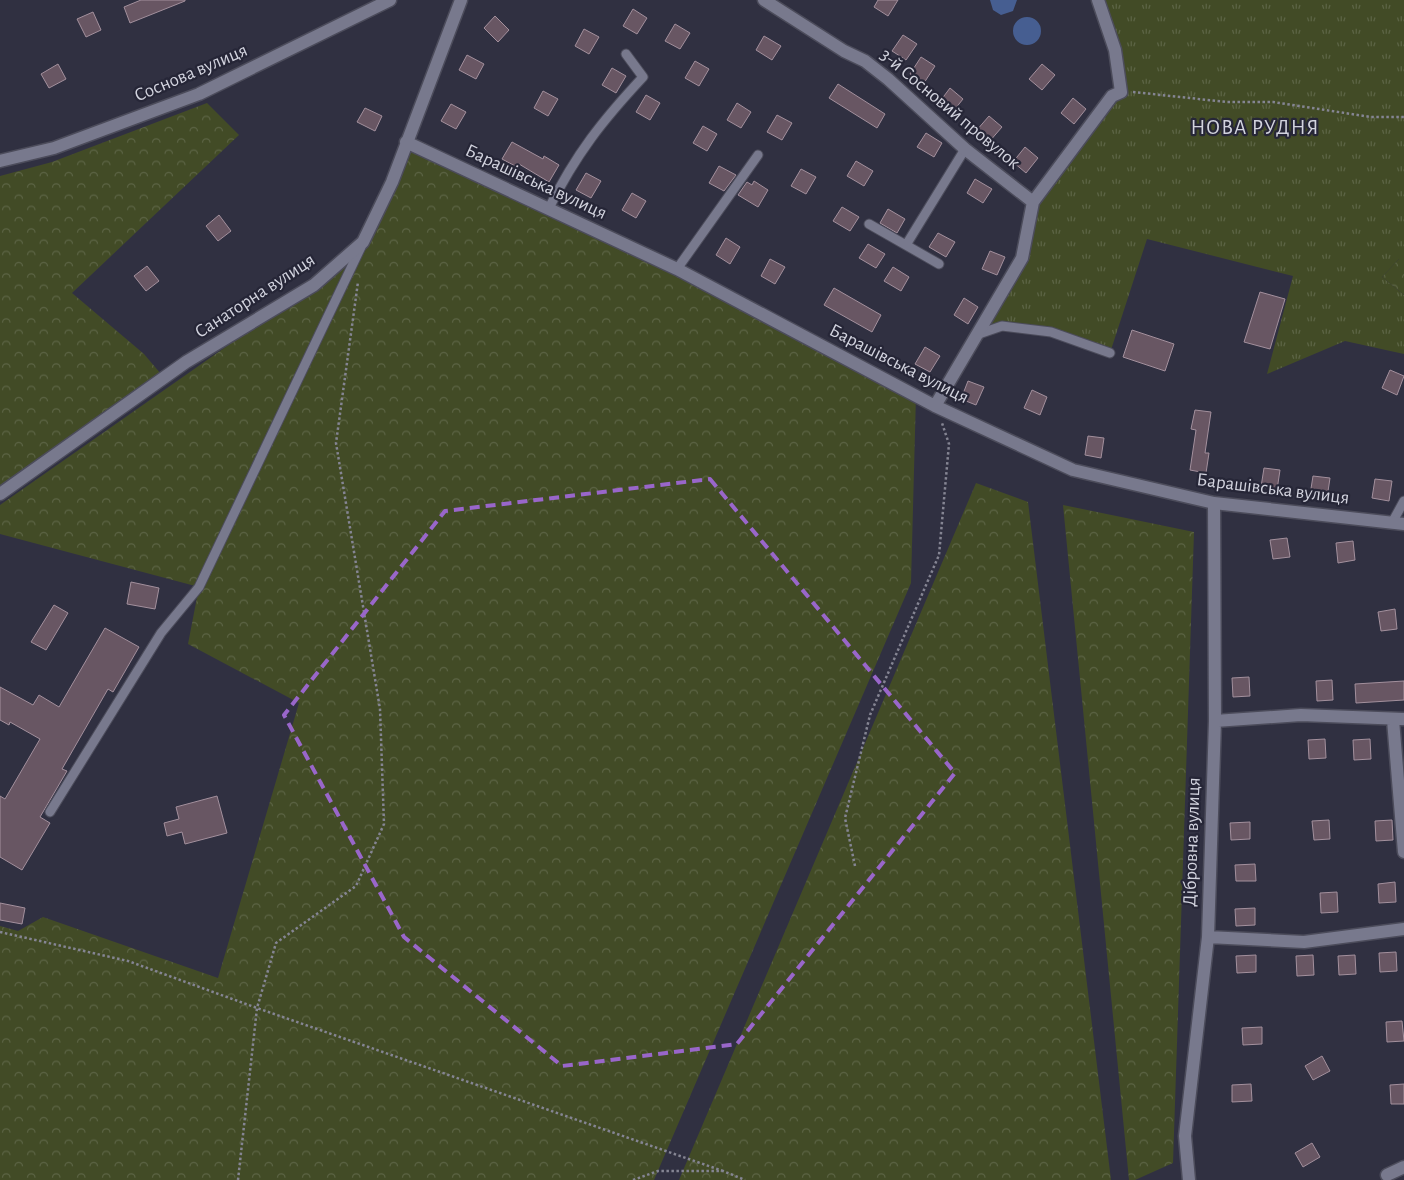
<svg xmlns="http://www.w3.org/2000/svg" width="1404" height="1180" font-family="'Alegreya Sans',sans-serif">
<style>
.grass{fill:url(#grass-tufts)}
.forest{fill:url(#forest-crowns)}
.water{fill:#465e91}
.building{fill:#685663;stroke:#a3909d}
.lines{fill:none;stroke-linecap:round;stroke-linejoin:round}
.service-casing{stroke:#4c4c5b;stroke-width:11}
.minor-casing{stroke:#4c4c5b;stroke-width:15}
.tertiary-casing{stroke:#4c4c5b;stroke-width:15}
.path{stroke:#858593;stroke-width:2.5;stroke-dasharray:2.5 2.5;stroke-linecap:butt}
.service{stroke:#78798d;stroke-width:9}
.minor{stroke:#78798d;stroke-width:12}
.tertiary{stroke:#78798d;stroke-width:12}
.marked{fill:none;stroke:#9966ca;stroke-width:4;stroke-dasharray:10 6;stroke-linejoin:round}
.labels{text-anchor:middle;dominant-baseline:central;stroke-width:4.5;stroke-linejoin:round;paint-order:stroke}
.street-label{font-size:19px;fill:#d2d3de;stroke:#262637}
.quarter-label{font-size:21px;letter-spacing:1px;fill:#d2d3de;stroke:#262637}
</style>
<defs>
<pattern id="grass-tufts" width="24" height="20" patternUnits="userSpaceOnUse" patternTransform="scale(1.25)"><rect width="24" height="20" fill="#424b26"/><path d="M3 7l-1-3M5 7V3M7 7l1-3M15 17l-1-3M17 17v-4M19 17l1-3" fill="none" stroke="#5c6445"/></pattern>
<pattern id="forest-crowns" width="20" height="18" patternUnits="userSpaceOnUse" patternTransform="scale(1.25)"><rect width="20" height="18" fill="#424b26"/><path d="M2 6a3 3 0 1 1 6 0M12 15a3 3 0 1 1 6 0" fill="none" stroke="#5c6445"/></pattern>
</defs>
<rect width="100%" height="100%" fill="#303041"/>
<path class="grass" d="M1098 0H1404V259H1399L1382 277 1404 295V354L1345 341 1267 374 1293 276 1147 239 1110 353 1051 332 1002 326 976 335 1022 258 1033 202 1112 96 1119 74Z"/>
<path class="forest" d="M207 103 239 135 72 293 144 354 161 374 0 496V176L52 162Z
M406 142 916 395 911 583 654 1180H0V926L18 931 43 917 218 978 299 703 188 644 199 587 0 534V505L314 285 363 242Z
M1399 259H1404V295L1382 277Z
M976 483 1028 502 1111 1180H679Z
M1063 505 1194 532 1173 1163 1135 1180H1129Z"/>
<path class="water" d="M990 0H1017L1013 11 1001 15 993 10Z
M1013 31a14 14 0 1 1 28 0a14 14 0 1 1-28 0Z"/>
<path class="building" d="M141 0H185V1L130 23 124 7Z
M878 0H898L888 16 874 7Z
M633 9 647 18 637 34 623 26Z
M93 12 101 30 86 37 77 19Z
M495 16 509 30 498 42 484 28Z
M675 24 690 33 680 49 665 41Z
M584 29 599 37 589 54 575 46Z
M903 35 917 44 906 60 892 51Z
M764 36 781 46 772 60 756 50Z
M467 55 484 64 476 79 459 70Z
M921 57 935 66 924 83 910 74Z
M695 61 709 69 699 86 685 78Z
M58 64 66 79 49 88 41 74Z
M1042 64 1055 75 1042 90 1029 79Z
M612 68 626 76 616 93 602 85Z
M838 84 885 114 877 128 829 98Z
M950 88 963 99 951 114 938 104Z
M543 91 558 99 548 116 534 108Z
M646 95 660 103 650 120 636 112Z
M1073 98 1086 109 1074 124 1061 113Z
M737 103 751 112 741 128 727 120Z
M451 104 466 112 456 129 441 121Z
M365 108 382 116 375 131 357 122Z
M777 115 792 123 782 140 767 132Z
M989 116 1002 127 989 142 976 131Z
M703 126 717 134 707 151 693 143Z
M926 133 942 143 934 157 917 147Z
M512 142 543 159 544 156 559 165 549 182 519 164 517 167 502 159Z
M1025 147 1038 158 1026 173 1013 162Z
M856 161 873 171 864 186 847 176Z
M719 166 736 175 724 191 709 183Z
M801 169 816 177 806 194 791 186Z
M586 173 601 181 591 198 576 190Z
M975 179 992 189 983 203 967 193Z
M754 181 768 190 758 207 738 195 747 182 752 185Z
M632 193 646 201 636 218 622 210Z
M842 207 859 217 850 231 833 221Z
M888 209 905 219 897 233 880 223Z
M219 215 231 231 218 241 206 226Z
M938 233 955 242 946 257 929 247Z
M726 238 740 247 730 264 716 255Z
M868 244 885 254 876 268 859 258Z
M990 251 1005 257 997 275 982 269Z
M770 259 785 267 775 284 761 276Z
M147 266 159 281 146 291 134 276Z
M893 267 909 277 901 291 884 281Z
M834 288 881 315 872 332 824 305Z
M1260 292 1285 299 1270 349 1244 342Z
M964 298 978 307 968 324 954 315Z
M1132 330 1174 344 1165 371 1123 357Z
M925 347 940 356 930 372 915 364Z
M1390 370 1404 376 1397 395 1382 388Z
M968 381 984 387 976 405 961 399Z
M1032 390 1047 397 1040 415 1024 408Z
M1195 410 1211 412 1205 453H1209L1206 473 1190 470 1196 430 1191 429Z
M1088 436 1104 438 1101 458 1085 455Z
M1264 468 1280 470 1277 490 1261 487Z
M1313 476 1330 478 1327 498 1310 495Z
M1375 479 1392 481 1389 501 1372 498Z
M1287 538 1290 557 1273 559 1270 540Z
M1353 541 1355 560 1338 563 1336 543Z
M131 582 159 588 155 609 127 604Z
M54 605 68 613 46 650 31 642Z
M1395 609 1397 629 1381 631 1378 612Z
M105 628 139 647 113 692 108 689 62 769 67 771 40 817 50 823 22 870 0 857V796L5 799 40 739 10 722 9 725 0 720V687L33 705 39 695 59 707Z
M1249 677 1250 696 1233 697 1232 678Z
M1332 680 1333 700 1317 701 1316 681Z
M1404 681V700L1356 703 1355 684Z
M1325 739 1326 758 1309 759 1308 740Z
M1370 739 1371 759 1354 760 1353 740Z
M217 796 227 833 185 844 182 832 167 836 164 823 179 819 176 807Z
M1329 820 1330 839 1314 840 1312 821Z
M1392 820 1393 840 1376 841 1375 821Z
M1250 822V839L1231 840 1230 823Z
M1255 864 1256 881H1236L1235 865Z
M1395 882 1396 902 1379 903 1378 884Z
M1337 892 1338 912 1321 913 1320 893Z
M0 903 25 908 22 924 0 920Z
M1255 908V925L1236 926 1235 909Z
M1396 952 1397 971 1380 972 1379 953Z
M1256 955V972L1237 973 1236 956Z
M1313 955 1314 975 1297 976 1296 956Z
M1355 955 1356 974 1339 975 1338 956Z
M1402 1021 1404 1041 1387 1042 1386 1022Z
M1262 1027V1044L1243 1045 1242 1028Z
M1322 1056 1330 1071 1313 1080 1305 1066Z
M1251 1084 1252 1101 1232 1102V1085Z
M1404 1084V1104H1391L1390 1085Z
M1312 1143 1320 1157 1303 1167 1295 1153Z"/>
<g class="lines">
<g class="service-casing">
<path id="service" d="M549 208C576 154 602 121 643 77L626 54
M869 224 939 264
M906 245 965 149
M677 269 758 155
M976 335 1002 326 1051 332 1110 353
M1393 521 1404 501
M50 812 161 633 199 587 361 247"/>
</g>
<g class="minor-casing">
<path id="minor" d="M764 0 844 51 865 61 888 79 965 149 1033 202
M406 142 677 269 935 406 1073 470 1214 503 1404 524
M935 406 1022 258 1033 202 1112 96 1121 92 1115 50 1098 0
M0 494 186 362 314 285 363 242 392 182 461 0
M1393 720 1404 852
M1215 721 1301 715 1404 719
M1208 937 1304 942 1404 929
M1387 1175 1404 1167
M1189 1180 1185 1136 1208 937 1215 721 1214 503"/>
</g>
<g class="tertiary-casing">
<path id="tertiary" d="M0 161 54 148 199 94 390 0"/>
</g>
<path class="path" d="M1133 92 1227 102H1273L1371 117H1404
M855 866 845 818 870 715 939 555 949 444 942 423
M0 932 128 961 257 1008 723 1171
M238 1180 257 1008 276 943 356 886 384 824 380 709 336 443 358 282
M633 1180 658 1171H723L745 1180"/>
<use href="#service" class="service"/>
<use href="#minor" class="minor"/>
<use href="#tertiary" class="tertiary"/>
</g>
<path class="marked" d="M710 479 955 773 737 1044 562 1066 404 937 284 715 445 511Z"/>
<g class="labels">
<g class="street-label">
<text transform="translate(191 73) rotate(-23)">Соснова вулиця</text>
<text transform="translate(950 109) rotate(40)">3-й Сосновий провулок</text>
<text transform="translate(536 182) rotate(25)">Барашівська вулиця</text>
<text transform="translate(255 296) rotate(-33)">Санаторна вулиця</text>
<text transform="translate(899 364) rotate(27)">Барашівська вулиця</text>
<text transform="translate(1273 489) rotate(7)">Барашівська вулиця</text>
<text transform="translate(1192 842) rotate(-88)">Дібровна вулиця</text>
</g>
<g class="quarter-label">
<text x="1255" y="127">НОВА РУДНЯ</text>
</g>
</g>
</svg>
